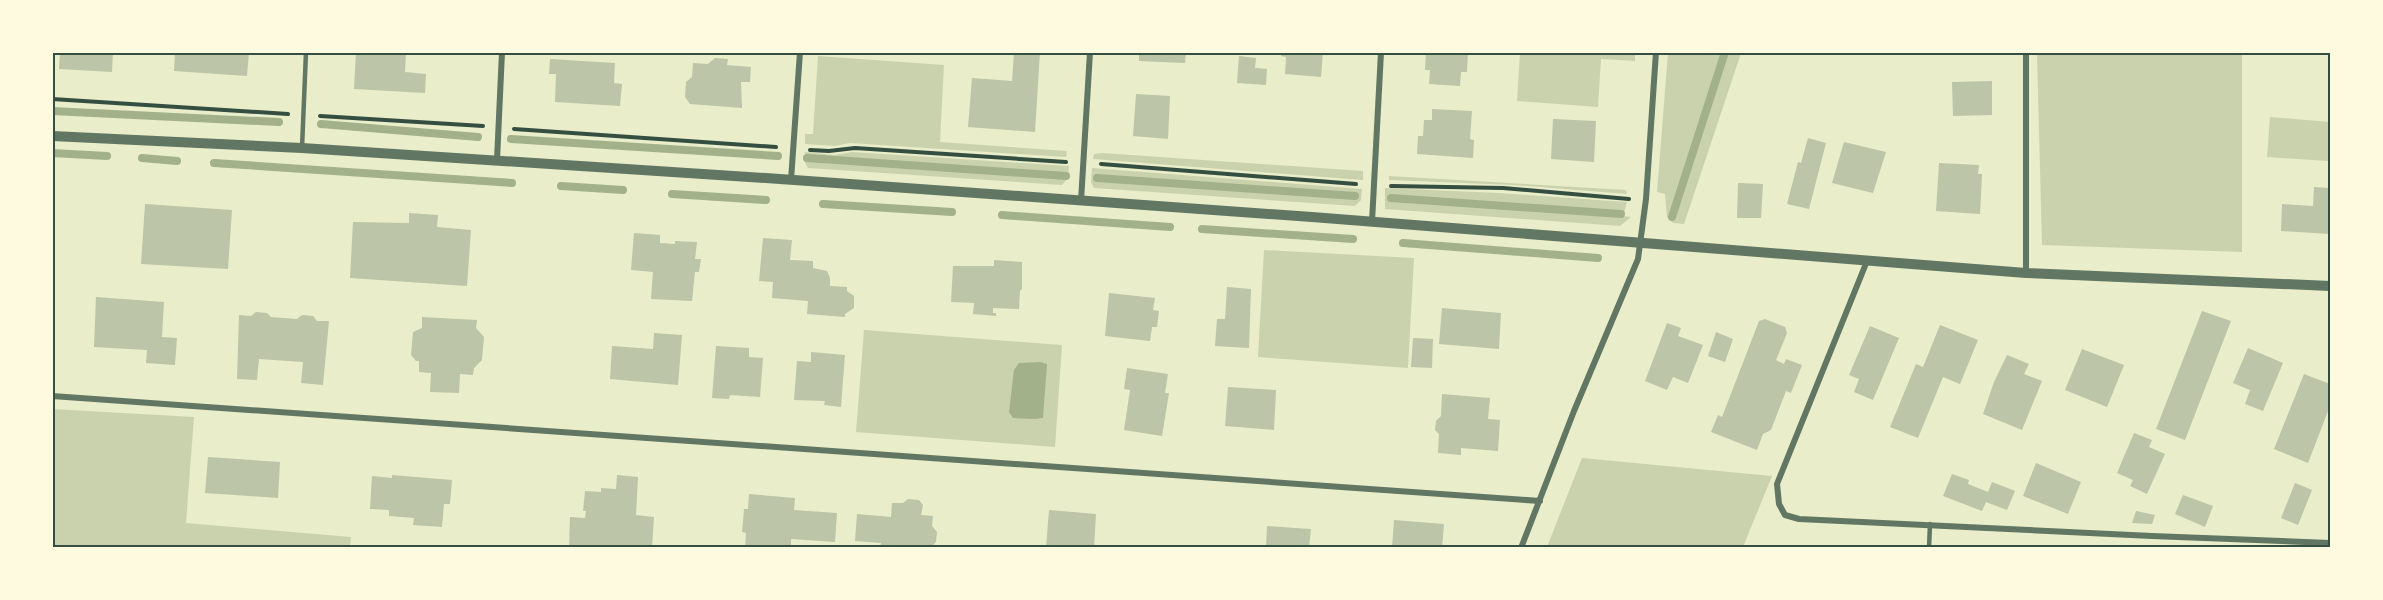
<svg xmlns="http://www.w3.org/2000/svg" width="2383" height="600" font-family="'Noto Sans',sans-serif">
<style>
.green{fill:#cad2ad}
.water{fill:#a3b18a}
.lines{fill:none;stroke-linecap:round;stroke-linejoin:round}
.stream{stroke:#a3b18a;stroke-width:8}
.building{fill:#bcc5a7}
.path{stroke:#344e41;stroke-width:4}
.service{stroke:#617663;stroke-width:4.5}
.minor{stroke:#617663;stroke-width:6}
.tertiary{stroke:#617663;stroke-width:10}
.neatline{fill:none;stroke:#344e41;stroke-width:2}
</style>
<rect width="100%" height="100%" fill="#e9edc9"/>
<path class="green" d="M1520 53V52L1635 53V61L1601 59 1598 107 1517 101Z
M1668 53H1741L1684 224 1673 223 1667 217 1665 194 1657 192Z
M2037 53H2242V252L2042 245Z
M818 56 944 65 940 142 1067 151 1066 157 850 143 834 146 805 144V134H813Z
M2270 117 2330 122 2328 161 2267 157Z
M805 152 834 155 852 152 1069 166 1068 178 1062 185 808 168 804 161Z
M1102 153 1363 171V180L1093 159 1094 154Z
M1092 168 1362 189 1361 200 1355 206 1094 188 1091 182Z
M1389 176 1626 190 1627 194 1513 185 1389 180Z
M1385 188 1499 193 1627 202 1623 216 1631 217 1620 226 1385 209Z
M1264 250 1414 258 1408 368 1258 357Z
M864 330 1062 345 1055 447 856 432Z
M52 409 194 417 186 523 351 537 350 547H53Z
M1582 458 1772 476 1743 547H1547Z"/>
<path class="water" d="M1040 362 1047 364 1043 418 1035 419 1013 418 1009 412 1014 370 1019 363Z"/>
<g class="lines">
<path class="stream" d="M52 111 279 122
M321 124 478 137
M511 139 778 156
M52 153 107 156
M142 158 177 161
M807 158 1066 176
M214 163 512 183
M1097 178 1355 196
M561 186 623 190
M672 194 766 200
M1391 198 1621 214
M823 204 952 212
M1002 215 1170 227
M1672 217 1725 52
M1202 229 1353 239
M1403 243 1598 258"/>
</g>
<path class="building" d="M60 52H113L112 72 59 69Z
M175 52H249L247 76 174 71Z
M356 52H406L405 72 426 74 425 93 354 89Z
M1014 52H1040L1035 132 968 127 972 78 1012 81Z
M1139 52H1186L1185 63 1139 61Z
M1282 52H1323L1321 77 1285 74 1286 57 1281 56Z
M1426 52H1468L1467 72H1461L1460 86 1429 84 1430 70H1425Z
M1239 56 1256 58 1255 68 1267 69 1266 85 1237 83Z
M715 58 728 59 727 65 751 67 750 82H741L742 108 690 104 685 97 686 82 692 77 693 63 708 64Z
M550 59 615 63 614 83 622 84 620 106 555 102 556 74H549Z
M1992 81V115L1953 116 1952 82Z
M1136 94 1170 96 1168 139 1133 136Z
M1432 109 1472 111 1470 139 1474 140 1473 158 1417 154 1418 136H1423L1424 120H1432Z
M1553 119 1596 121 1594 162 1551 159Z
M1808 138 1826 143 1809 209 1787 204 1798 162 1801 163Z
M1844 142 1886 152 1873 193 1832 183Z
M1939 163 1979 165 1978 174H1982L1980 214 1936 211Z
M1738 183 1763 184 1761 218H1737Z
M2314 187 2330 188V234L2281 231 2282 204 2313 206Z
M145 204 232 210 228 269 141 264Z
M409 213 438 215 437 227 471 230 467 286 350 278 353 222 409 223Z
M634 233 660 235V243L675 244V241L697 242 695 259H701L699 272H695L692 301 651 299 653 272 631 270Z
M763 238 792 240 790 260 813 261V268L827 271 830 278V286L847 287V291L854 296V308L845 314V317L807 314 808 301 772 298 773 282 759 281Z
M994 260 1022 262V289L1020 291 1019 309 993 308V313H996V316L973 314 974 303 951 302 953 266H994Z
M1227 287 1251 289 1249 348 1215 346 1217 319H1225Z
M1109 293 1155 298 1153 310 1159 311 1157 327H1152L1150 341 1105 336Z
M96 297 164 302 162 337 177 338 175 365 146 363 147 350 94 347Z
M1442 308 1501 313 1499 349 1439 344Z
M2202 311 2231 321 2185 440 2156 429Z
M256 312 267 313 271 317 283 318 297 319 302 315 313 316 317 321H329L323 385 301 383 303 362 259 359 257 380 237 379 239 315 251 316Z
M422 317 477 320 476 328 484 337 482 360 474 368 473 375 460 374 459 393 430 392 431 373 419 372V361H416L411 355 413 332 422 328Z
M1765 319 1785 327 1787 333 1776 360 1784 364 1786 359 1802 365 1791 393 1786 391 1771 430 1763 434 1757 450 1711 432 1718 415 1722 417 1759 321Z
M1667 323 1681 328 1678 336 1703 345 1688 383 1673 377 1667 390 1645 381Z
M1940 325 1978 340 1960 384 1943 377 1918 438 1890 427 1916 364 1923 367Z
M1870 326 1899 338 1873 400 1854 392 1859 379 1849 375Z
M1716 332 1733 339 1725 362 1708 356Z
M654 333 682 335 678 385 610 379 612 346 653 349Z
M1413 338 1433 339 1432 368 1411 367Z
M716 346 749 348V357L763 358 760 397 730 395 729 399 712 398Z
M2248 348 2283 363 2263 411 2245 404 2250 390 2233 383Z
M2082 349 2124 365 2107 407 2065 390Z
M811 352 845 355 841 407 824 405 825 401 794 400 797 361 811 362Z
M2007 355 2029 364 2024 374 2042 381 2022 430 1983 414 1994 382Z
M1127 368 1168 374 1165 393H1169L1162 436 1124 430 1130 390 1124 389Z
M2304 374 2330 384V406L2308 463 2274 449Z
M1228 387 1276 390 1274 430 1225 426Z
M1442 394 1490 398 1488 419 1500 420 1498 451 1461 448V455L1438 453 1439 434 1435 430 1436 421 1441 416Z
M2134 433 2152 440 2149 447 2165 454 2147 494 2130 486 2133 480 2117 473Z
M208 457 280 462 278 498 205 493Z
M2036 463 2081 482 2068 514 2023 496Z
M1952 474 1969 480 1968 484 1988 492 1992 482 2015 491 2007 510 1986 502 1982 511 1943 496Z
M392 475 452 480 450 504H444L442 527 413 525 414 518 389 516V510L370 509 372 476 392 478Z
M617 475 638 477 636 515 654 517 652 548H569L570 517 585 518 586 511H583L585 491 601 492V488L616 489Z
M2295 483 2312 490 2298 525 2281 518Z
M749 494 795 498 794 510 837 513 835 542 791 539V548H745L746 533 742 532 744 509H748Z
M2183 495 2213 506 2205 527 2175 514Z
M908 499 919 500 923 505 921 515 933 516 932 526 937 532 936 542 930 548H880L881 543 855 541 857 514 891 517 892 503H903Z
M1049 510 1096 514 1094 548H1046Z
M2136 511 2155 515 2152 524 2132 523Z
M1394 520 1444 524 1442 548H1392Z
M1267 526 1311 529 1309 548H1266Z"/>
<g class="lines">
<path class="path" d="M52 99 288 114
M320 116 483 126
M514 129 776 147
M810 150 829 151 855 148 1066 162
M1101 164 1356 184
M1391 186 1503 188 1629 199"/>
<path class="service" d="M302 148 306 52
M1929 548 1930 524"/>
<path class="minor" d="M2026 52V273
M497 160 502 52
M791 180 800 52
M1081 201 1090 52
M1372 222 1381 52
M1867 261 1777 484 1779 504 1785 515 1799 519 2152 536 2330 543
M52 396 1540 501
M1521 548 1574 411 1638 259 1646 199 1656 52"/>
<path class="tertiary" d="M52 136 302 148 780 179 1312 217 2026 273 2330 286"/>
</g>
<rect width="2383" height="600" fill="none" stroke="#fefae0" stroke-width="108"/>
<rect x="54" y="54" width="2275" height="492" class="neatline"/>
</svg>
